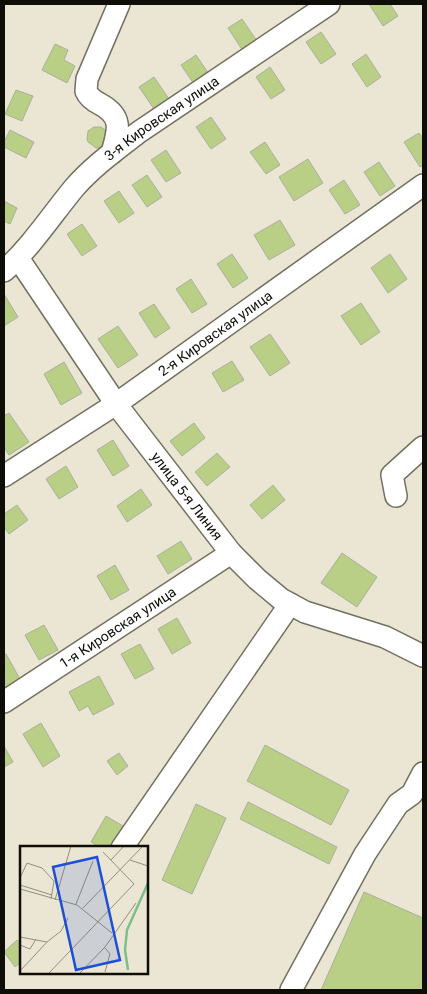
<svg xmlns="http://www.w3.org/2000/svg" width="427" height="994" font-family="Roboto,sans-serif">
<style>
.building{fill:#b9cf86;stroke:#aab09f}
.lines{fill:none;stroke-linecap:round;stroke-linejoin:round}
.minor-casing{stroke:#74705f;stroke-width:24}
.minor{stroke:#fff;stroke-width:21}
.labels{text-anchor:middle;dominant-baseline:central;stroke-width:5;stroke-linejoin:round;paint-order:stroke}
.street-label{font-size:14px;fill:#0f0d07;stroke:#ebe6d3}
.inset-river{fill:none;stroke:#7dbe8b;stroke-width:2.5}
.inset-road{fill:none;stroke:#938f81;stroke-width:1}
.view{fill:#1d4ed8;fill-opacity:0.15;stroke:#1d4ed8;stroke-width:2.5}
.inset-edge{fill:none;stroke:#0f0d07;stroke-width:2.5}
</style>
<rect width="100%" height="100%" fill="#ebe6d3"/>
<path class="building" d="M369 4H390L398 16 383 26Z
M242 19 257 41 243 51 228 28Z
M321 32 336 54 321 64 306 42Z
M55 44 68 50 64 60 75 66 67 83 42 70Z
M366 54 381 77 367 87 352 64Z
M196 55 211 77 196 87 181 65Z
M270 67 285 90 271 99 256 77Z
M154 77 169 99 154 109 139 87Z
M16 90 33 96 22 121 5 114Z
M211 117 226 139 211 149 196 127Z
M94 127H101L107 131 103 147 96 148 88 142 87 139 88 131Z
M10 130 34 142 26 158 4 147V142Z
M419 133 423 138V165L420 167 404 142Z
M265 142 280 165 266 174 250 152Z
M166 150 181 173 166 182 151 160Z
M308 159 323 183 294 201 279 177Z
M379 162 395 186 380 196 364 172Z
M147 175 162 197 147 207 132 185Z
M344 180 360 205 345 214 329 190Z
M119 191 134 213 119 223 104 201Z
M4 201 17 208 10 224 4 221Z
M280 220 295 245 269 260 254 235Z
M82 224 97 246 82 256 67 234Z
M232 254 248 278 233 288 217 264Z
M390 254 407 279 388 293 371 268Z
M191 279 207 304 192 313 176 289Z
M4 294 18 317 4 326Z
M361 303 380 332 361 345 341 316Z
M154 304 170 328 155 338 139 313Z
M118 326 138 355 118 368 98 339Z
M270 334 290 363 270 376 250 347Z
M232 361 244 380 223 392 212 373Z
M64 362 82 393 61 405 44 374Z
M9 413 29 442 9 455 4 447V416Z
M194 423 205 438 182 456 170 441Z
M113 440 129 466 113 476 97 450Z
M217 453 230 467 207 486 195 472Z
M66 466 78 487 59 499 46 479Z
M273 485 285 500 262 519 250 505Z
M141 489 152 505 127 522 117 506Z
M17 505 28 520 9 534 4 527V514Z
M181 541 192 559 168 574 157 556Z
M342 553 377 577 357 607 321 583Z
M115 565 129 590 111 600 97 576Z
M177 618 191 643 172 654 158 629Z
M44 625 58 650 39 660 25 635Z
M140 644 154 669 135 679 121 654Z
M6 654 20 679 4 688V655Z
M99 676 114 704 93 715 88 706 79 711 69 692Z
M41 723 60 756 43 767 23 734Z
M265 745 349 790 331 825 247 781Z
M4 746 13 762 4 767Z
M119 753 128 766 117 775 107 761Z
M248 802 337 847 329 864 240 819Z
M196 804 226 818 192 894 162 880Z
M106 816 123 826 110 848H101L91 842Z
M364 892 423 918V990H321Z
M17 940 21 945V962L15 967 4 952Z"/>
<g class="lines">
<g class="minor-casing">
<g id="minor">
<path d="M112 153C118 131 124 117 100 104 94 101 89 98 86 91L87 79 119 4"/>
<path id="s1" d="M18 258 116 404 231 553 257 579 281 599 305 612 385 637 423 656"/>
<path id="s2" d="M4 271C31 247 51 216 74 188 92 167 117 149 139 132L329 4"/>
<path id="s3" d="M4 476 116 404 423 185"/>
<path d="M396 496 392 475 423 447"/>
<path id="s4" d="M4 702 231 553"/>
<path d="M122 848 290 604"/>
<path d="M291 990 365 854 398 804 412 794 423 773"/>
</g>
</g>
<use href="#minor" class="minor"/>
</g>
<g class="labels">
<g class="street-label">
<text stroke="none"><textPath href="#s2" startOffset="221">3-я Кировская улица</textPath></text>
<text stroke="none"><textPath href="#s3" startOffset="255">2-я Кировская улица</textPath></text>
<text stroke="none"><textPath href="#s1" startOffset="292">улица 5-я Линия</textPath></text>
<text stroke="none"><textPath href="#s4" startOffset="136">1-я Кировская улица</textPath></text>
</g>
</g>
<g transform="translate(20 846)">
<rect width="128" height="128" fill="#ebe6d3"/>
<path class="inset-river" d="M108 124 105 104 107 84 128 37"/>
<path class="inset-road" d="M91 14 104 0M110 14 128 20M0 32 7 17 22 22 34 35 31 53M0 39 32 49M0 43 57 59 92 87M35 54 51 0M56 58 73 15M63 62 123 0M0 91 27 96 0 125M27 96 41 85 48 72M0 99 10 103 16 93M85 102 90 108 85 126M29 127 114 38 83 6M60 127 85 101 116 57"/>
<path class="view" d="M77 11 100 114 56 124 33 21Z"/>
<rect width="128" height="128" class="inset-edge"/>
</g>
<rect width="427" height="994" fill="none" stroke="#0f0d07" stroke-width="10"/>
</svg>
